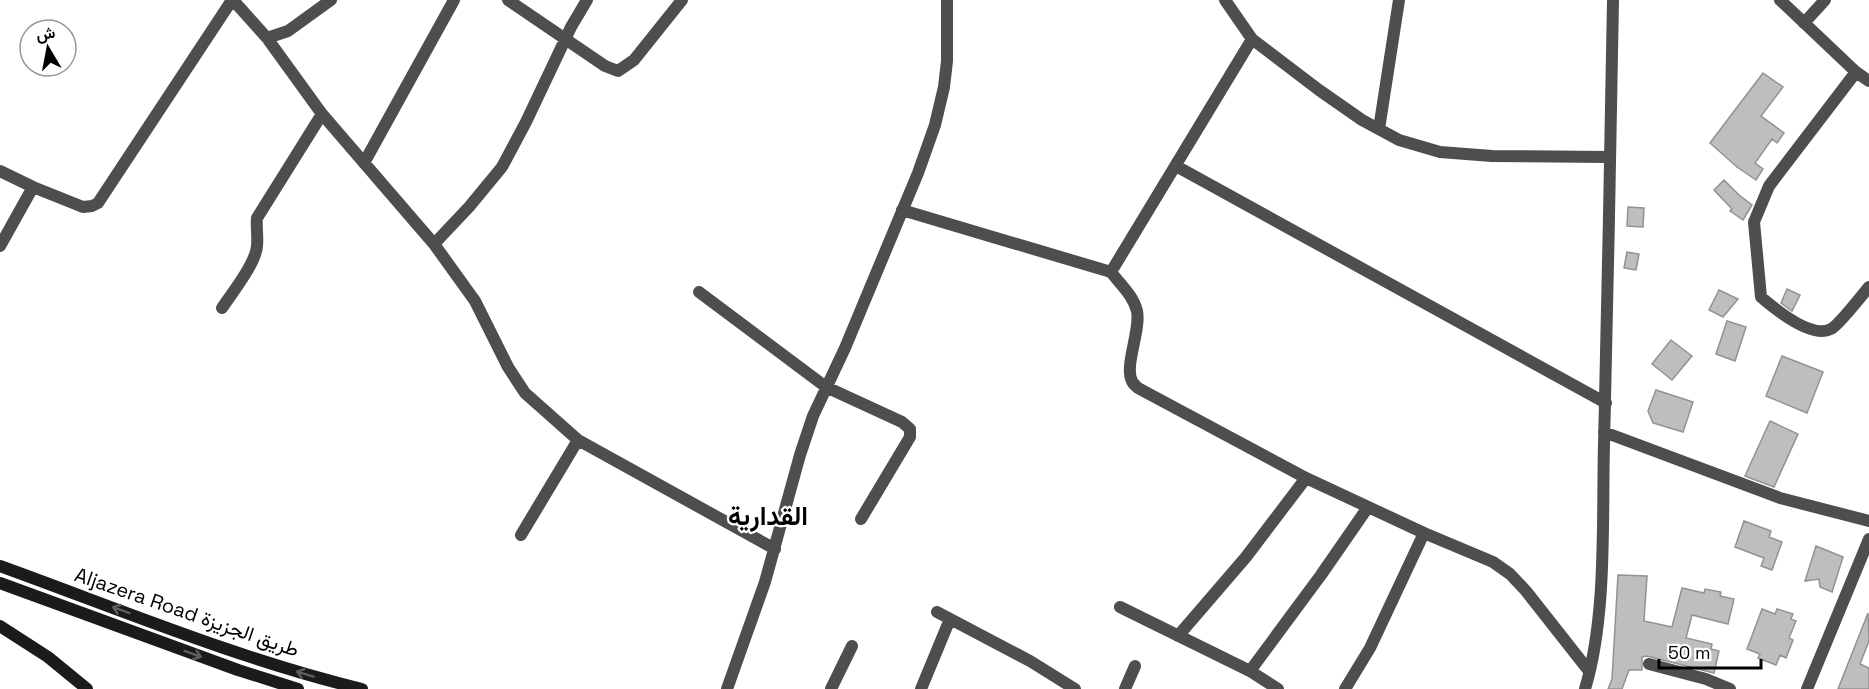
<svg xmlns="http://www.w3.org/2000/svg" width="1869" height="689" font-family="'Space Grotesk',Vazirmatn,sans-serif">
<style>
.building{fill:#bebebe;stroke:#929292;stroke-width:1.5}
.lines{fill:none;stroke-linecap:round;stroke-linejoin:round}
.street{stroke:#4e4e4e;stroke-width:12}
.secondary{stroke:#1b1b1b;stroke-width:12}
.oneway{stroke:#5f5f5f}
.labels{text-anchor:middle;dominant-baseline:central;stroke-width:4.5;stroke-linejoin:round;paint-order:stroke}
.street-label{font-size:20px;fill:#000;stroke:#fff}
.district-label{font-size:26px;font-weight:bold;fill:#000;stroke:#fff}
</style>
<rect width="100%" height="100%" fill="#fff"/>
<path class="building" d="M1763 73 1783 87 1761 116 1784 133 1777 143 1772 139 1755 163 1763 169 1756 180 1737 167 1710 143Z
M1724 180 1739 195 1752 205 1743 220 1730 211 1732 209 1714 190Z
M1628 207 1644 208 1643 227 1627 226Z
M1627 252 1639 254 1636 270 1624 268Z
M1787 289 1800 295 1792 311 1781 303Z
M1719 290 1738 299 1723 317 1709 310Z
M1727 321 1746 327 1735 361 1716 354Z
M1671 340 1692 356 1672 380 1652 364Z
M1782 356 1823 372 1807 413 1766 396Z
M1656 390 1693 402 1683 432 1653 423 1648 411Z
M1770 421 1798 434 1774 487 1745 476Z
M1744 521 1771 531 1769 537 1782 542 1772 570 1761 566 1764 558 1735 547Z
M1816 546 1843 557 1832 592 1820 587 1819 579 1805 581Z
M1618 575 1647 576 1644 621 1672 627 1682 588 1704 593 1705 589 1721 592 1720 596 1734 599 1728 624 1692 615 1686 638 1712 644 1711 649 1719 651 1714 673 1647 656 1642 657V670H1629L1622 689H1608L1612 679Z
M1762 609 1775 614 1777 609 1793 614 1791 619 1796 621 1789 638 1793 640 1786 658 1780 655 1776 665 1758 658 1760 654 1747 649Z
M1868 613 1869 641 1860 664 1869 668V689H1838Z"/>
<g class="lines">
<path class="street" d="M233 0 267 38 322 114 434 244 475 301 508 367 525 393 578 440 775 549
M508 0 605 66 618 71 634 60 682 0
M1225 0 1252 39 1319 90 1362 120 1399 140 1440 152 1492 156 1609 157
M1780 0 1856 72 1869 81
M1804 23 1825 0
M267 38 288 31 331 0
M1856 72 1769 186 1754 222 1761 297C1775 309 1811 339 1831 329 1839 325 1861 296 1869 287
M1379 129 1399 0
M364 163 454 0
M1176 166 1606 403
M0 171 33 187 83 207 92 206 98 203 232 0
M902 210 1111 272C1120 284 1133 295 1137 311 1141 330 1124 366 1132 381 1133 384 1136 386 1138 388L1306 478 1424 533 1493 562 1510 574 1526 591 1589 671
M434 244 469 207 502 167 526 122 571 27 587 0
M0 246 33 187
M1111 272 1252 39
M699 292 826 387 902 422 910 429V437L861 519
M222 308C232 293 256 263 257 246 258 236 256 227 257 218L322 114
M1604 432 1780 498 1869 521
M521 535 578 440
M1120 607 1250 671 1278 689
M937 612 1030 661 1075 689
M1178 636 1246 557 1306 478
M1649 664 1706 679 1730 689
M1250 671 1321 575 1368 507
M727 689 765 582 800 455 813 416 845 348 918 173 935 125 944 87 947 61V0
M831 689 852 646
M921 689 950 619
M1125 689 1135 666
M1345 689 1370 648 1424 533
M1585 689C1607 616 1602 522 1604 445 1608 297 1610 148 1613 0
M1807 689 1869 539"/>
<path class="secondary" d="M0 566C119 609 238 659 362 689
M0 583 238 670 298 689
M0 626 48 657 87 689"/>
</g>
<defs><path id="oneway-shaft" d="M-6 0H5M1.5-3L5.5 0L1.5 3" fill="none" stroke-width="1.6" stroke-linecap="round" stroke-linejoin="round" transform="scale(1.5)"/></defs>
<g class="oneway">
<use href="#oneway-shaft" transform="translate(121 610) rotate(-160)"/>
<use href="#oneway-shaft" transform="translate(193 654) rotate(20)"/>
<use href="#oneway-shaft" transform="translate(305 674) rotate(-163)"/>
</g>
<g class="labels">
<g class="street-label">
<text transform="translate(187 612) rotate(19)">Aljazera Road طريق الجزيزة</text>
</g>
<g class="district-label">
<text x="768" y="516">القدارية</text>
</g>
</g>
<g transform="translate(48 48) rotate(350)"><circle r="28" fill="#ffffff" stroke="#999999" stroke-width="1.5"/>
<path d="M0-4.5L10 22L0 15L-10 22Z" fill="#000000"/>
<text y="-9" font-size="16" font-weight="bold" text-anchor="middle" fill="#000000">ش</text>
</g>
<path d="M1659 659v9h102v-9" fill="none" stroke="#000000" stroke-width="3"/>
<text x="1668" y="659" font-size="18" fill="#000000" stroke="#ffffff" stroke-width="4.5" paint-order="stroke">50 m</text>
</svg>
